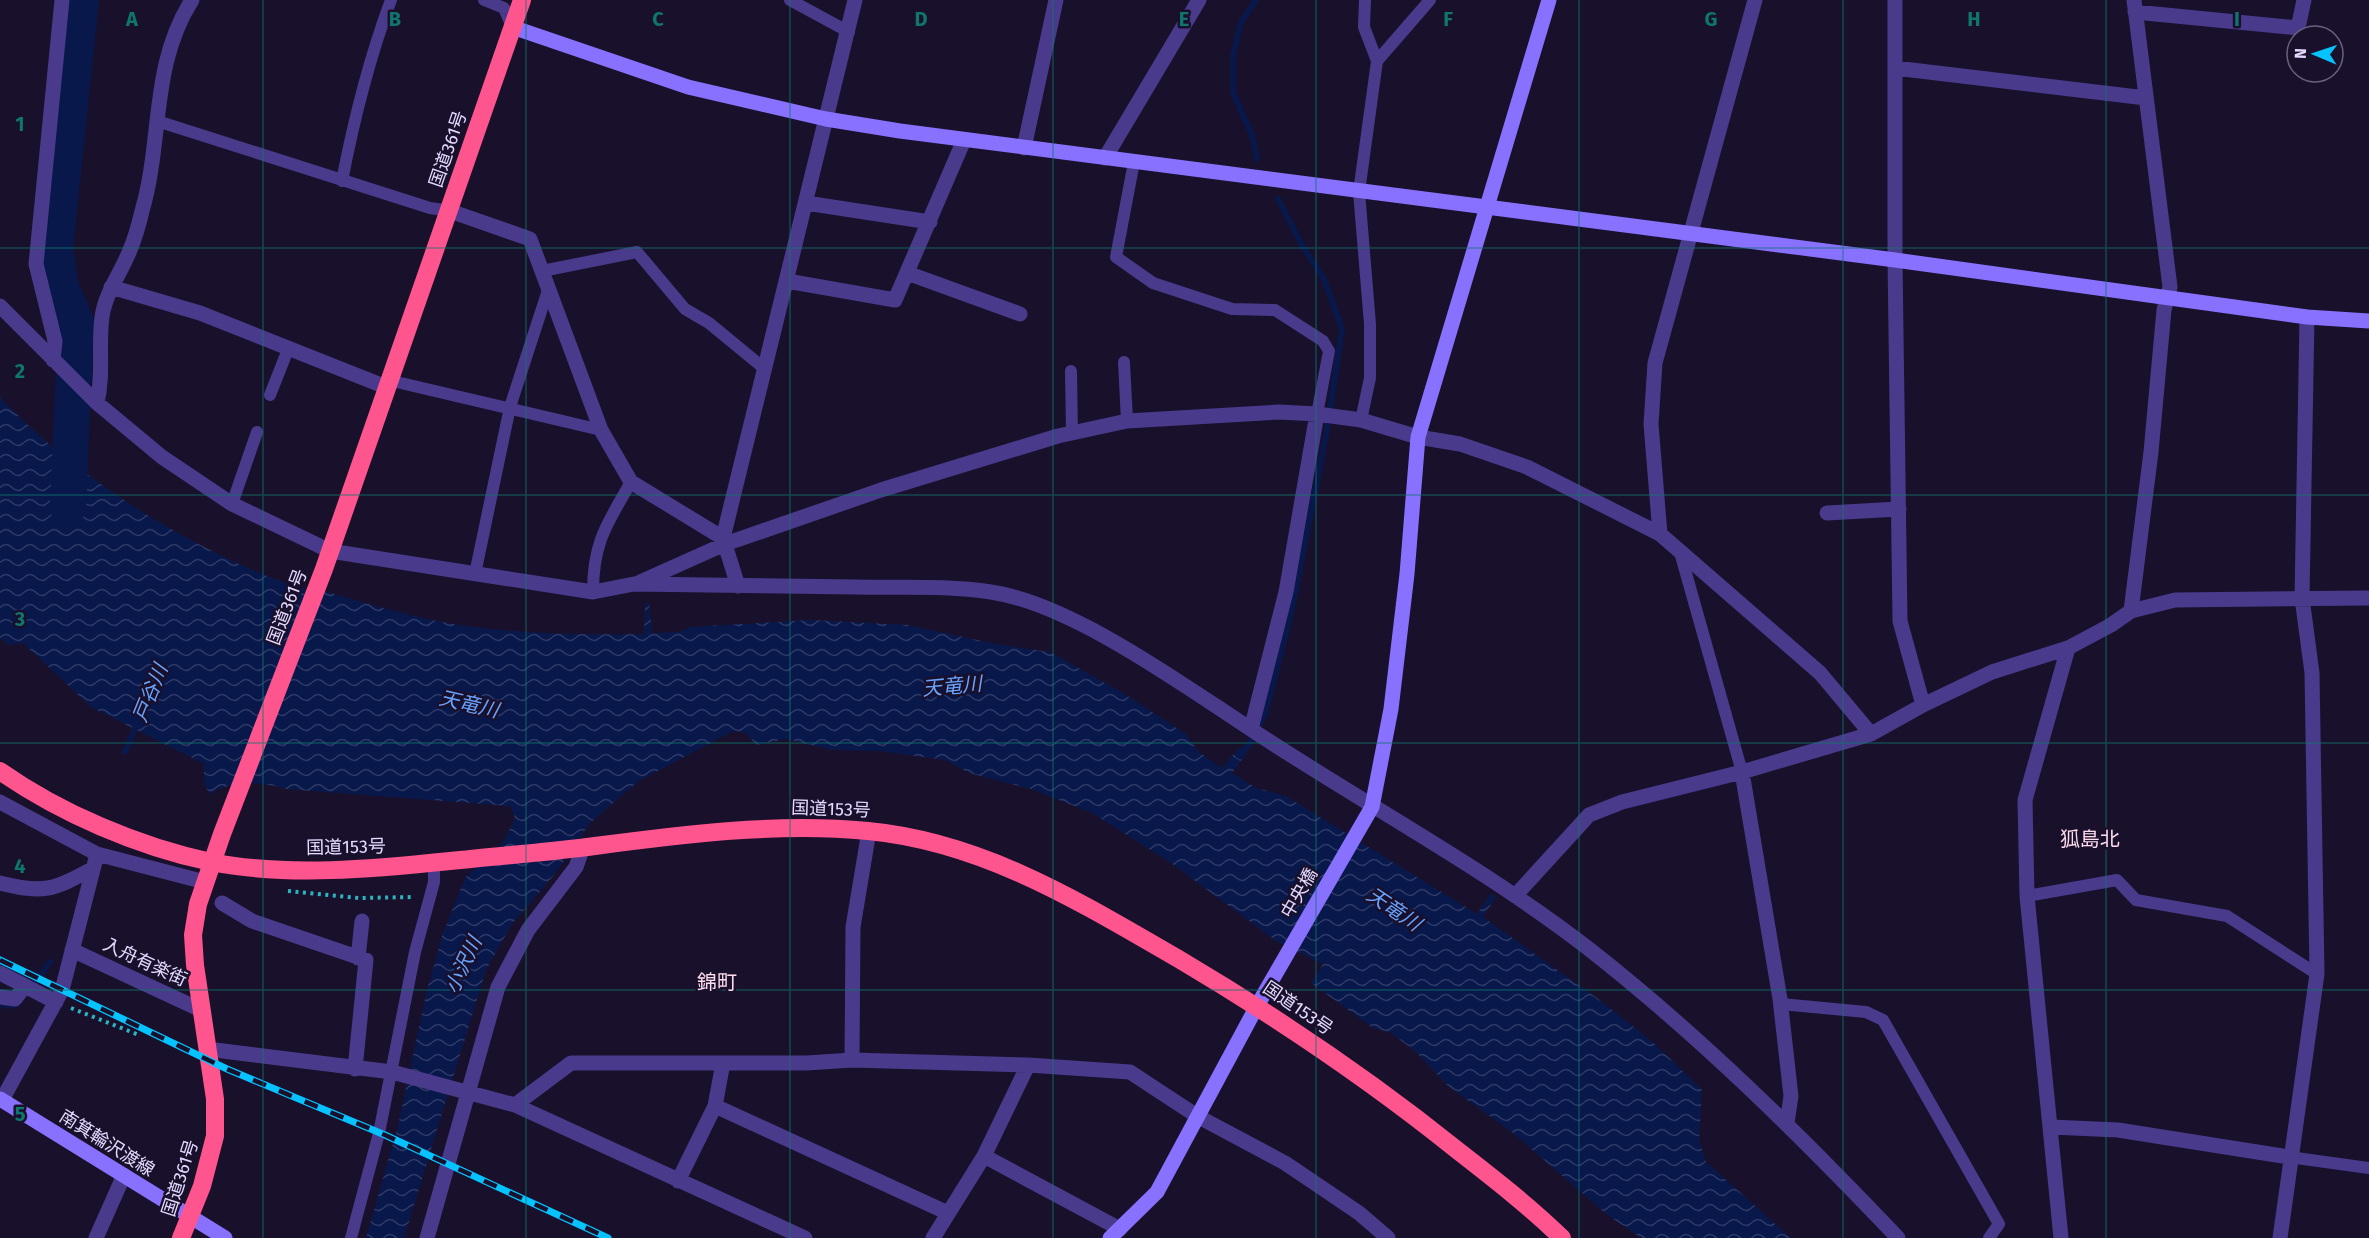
<svg xmlns="http://www.w3.org/2000/svg" width="2369" height="1238" font-family="'Fira Sans','Noto Sans JP',sans-serif">
<style>
.water{fill:url(#water-waves)}
.lines{fill:none;stroke-linecap:round;stroke-linejoin:round}
.stream{stroke:#09184b;stroke-width:6}
.river{stroke:#09184b;stroke-width:36}
.path{stroke:#2db4c1;stroke-width:4;stroke-dasharray:3 4.5;stroke-linecap:butt}
.lane{stroke:#493a8b;stroke-width:12}
.street{stroke:#493a8b;stroke-width:15}
.secondary{stroke:#8971ff;stroke-width:15}
.highway{stroke:#ff558e;stroke-width:18}
.rail-casing{stroke:#06c2ff;stroke-width:7}
.rail{stroke:#19102b;stroke-width:4.5;stroke-dasharray:14;stroke-linecap:butt}
.grid{fill:none;stroke:#0f766e;stroke-width:1.5;stroke-opacity:0.55}
.labels{text-anchor:middle;dominant-baseline:central;stroke-width:5;stroke-linejoin:round;paint-order:stroke}
.street-label{font-size:18px;fill:#e4daff;stroke:#19102b}
.water-label{font-size:20px;font-style:italic;fill:#68a3ff;stroke:#19102b}
.neighbourhood-label{font-size:20px;fill:#ffdced;stroke:#19102b}
.grid-label{font-size:20px;text-anchor:middle;font-weight:bold;fill:#0f766e;stroke:#19102b;stroke-width:5;stroke-linejoin:round;paint-order:stroke}
</style>
<defs>
<pattern id="water-waves" width="16" height="10" patternUnits="userSpaceOnUse" patternTransform="scale(1.5)"><rect width="16" height="10" fill="#09184b"/><path d="M0 5q4-4 8 0t8 0" fill="none" stroke="#2d3966"/></pattern>
</defs>
<rect width="100%" height="100%" fill="#19102b"/>
<path class="water" d="M0 397C75 477 188 548 291 585 304 590 318 590 331 593 363 602 395 612 427 619 498 634 572 635 644 634L645 604 649 602 652 633 680 632 690 627 811 620 907 625 996 644 1050 652 1123 693 1186 734 1199 752 1222 768 1239 748 1246 754 1232 773 1256 788 1286 796 1477 914 1491 893 1496 897 1483 917 1597 998 1654 1043 1702 1090 1699 1139 1706 1162 1791 1238H1641L1605 1213 1513 1133 1449 1087 1417 1053 1391 1033 1373 1028 1311 983 1323 964 1276 941 1171 863 1092 813 1031 789 969 773 945 760 880 751 832 750 786 739 756 745 746 733 733 731 639 781 590 823 555 874 512 924 486 970 404 1238H366L398 1126 426 994 442 936 465 878 504 841 515 818 510 806 286 789C260 781 233 780 209 794L204 782V764L91 707 23 643 9 645 0 638Z"/>
<g class="lines">
<path class="stream" d="M1256 0 1241 22 1233 55V93L1252 135 1257 159
M125 752 138 722
M1239 756 1250 743 1265 714 1291 614 1327 430 1342 329 1324 279 1303 247 1278 199
M31 988 50 962
M0 1004 10 1006 17 1004"/>
<path class="river" d="M68 508 76 322 61 287 55 248 81 0"/>
<path class="path" d="M288 891 359 898 415 897
M71 1008 139 1035"/>
<path class="lane" d="M484 0 504 8 512 27
M790 0 849 32
M1377 61 1430 0
M157 121 430 208 450 211
M1134 162 1116 257 1153 283 1232 309 1275 310 1323 341 1329 351 1317 414
M342 181C354 119 369 59 391 0
M542 271 637 252 685 309 709 323 765 369
M1124 362 1127 421
M1071 371 1072 433
M388 380 601 430
M270 395 289 347
M1361 420 1370 378V324L1359 192 1377 61 1364 27 1365 0
M232 504 257 432
M1680 552 1742 772
M475 574 510 407 549 287
M593 592C593 542 607 524 631 482
M2027 896 2117 880 2136 900 2227 916 2317 974
M1781 1004 1866 1012 1883 1020 1999 1224 1989 1238
M2289 1157 2369 1168
M351 1238 379 1133 415 952 434 882V863"/>
<path class="street" d="M1895 0V260L1900 621 1923 705
M2135 12 2298 28 2304 0
M1895 68 2146 98
M1024 148 1056 0
M1105 158 1199 0
M806 203 930 222
M450 211 530 239 601 430 631 482 723 538
M907 273 1020 314
M787 281 895 300 964 140
M111 287 200 313 386 387
M0 306 97 403 162 457 232 504 330 551 593 592 634 584C708 585 783 586 857 587 901 588 947 585 991 592 1072 604 1183 685 1252 730 1364 804 1483 867 1589 949 1700 1036 1801 1136 1898 1238
M53 360 55 341 36 264 62 0
M97 403C104 373 98 347 102 317 105 293 121 273 130 250 135 238 139 224 142 211 163 139 150 66 192 0
M1827 513 1899 509
M1660 534 1651 424 1655 363 1755 0
M640 582 725 544 881 490 1058 436 1127 421 1279 412 1317 414 1361 420 1418 437 1460 444 1527 467 1660 534 1820 673 1871 734
M738 586 723 538 855 0
M2131 611 2151 452 2164 310 2170 287 2134 0
M1251 729 1286 592 1317 414
M1742 772 1780 999 1791 1096 1787 1123
M0 802 97 854 205 882
M0 883C44 894 53 890 92 869
M1515 896 1589 815 1622 802 1742 772 1871 734 1923 705 1992 672 2068 648 2111 625 2131 611 2175 600 2369 598
M222 903 252 921 366 960 355 1069
M72 950 201 1010
M358 958 362 921
M0 973 56 1002
M0 997 15 999 25 986
M207 1049 392 1072 515 1105 805 1238
M852 1060 853 927 869 831
M2 1100 62 990 97 854
M515 1105 571 1063H807L852 1060 1028 1065 1130 1072 1197 1116 1285 1163 1359 1213 1388 1238
M715 1106 948 1213
M2051 1127 2118 1130 2289 1157
M984 1156 1120 1229
M678 1181 715 1106 723 1063
M96 1238 124 1175
M427 1238 498 987 528 930 576 867 583 847
M933 1238 984 1156 1028 1065
M2061 1238 2027 896 2025 800 2068 648
M2280 1238 2317 974 2312 673 2302 598 2307 317"/>
<path class="secondary" d="M512 27 688 87 826 119 900 131 1895 260 2307 317 2369 321
M0 1099 225 1238
M1110 1238 1157 1192 1257 1006 1372 807 1391 709 1407 574 1418 437 1549 0"/>
<path class="highway" d="M0 771C60 813 139 847 211 862 286 877 375 869 450 861 496 856 541 853 587 847 679 835 775 822 868 831 985 842 1083 904 1182 961 1278 1018 1370 1080 1457 1150 1493 1178 1529 1206 1562 1238
M181 1238 202 1186 215 1136V1099L195 965 193 935 198 904 222 834 324 569 522 0"/>
<g class="rail-casing">
<path id="rail" d="M0 960 227 1069 385 1135 608 1238"/>
</g>
<use href="#rail" class="rail"/>
</g>
<path class="grid" d="M263 0V1238M526 0V1238M790 0V1238M1053 0V1238M1316 0V1238M1579 0V1238M1843 0V1238M2106 0V1238M0 248H2369M0 495H2369M0 743H2369M0 990H2369"/>
<g class="labels">
<g class="street-label">
<text transform="translate(448 149) rotate(-71)">国道361号</text>
<text transform="translate(287 607) rotate(-69)">国道361号</text>
<text transform="translate(831 809) rotate(2)">国道153号</text>
<text transform="translate(346 847) rotate(-1)">国道153号</text>
<text transform="translate(1299 893) rotate(-60)">中央橋</text>
<text transform="translate(145 962) rotate(25)">入舟有楽街</text>
<text transform="translate(1298 1008) rotate(34)">国道153号</text>
<text transform="translate(107 1143) rotate(32)">南箕輪沢渡線</text>
<text transform="translate(180 1178) rotate(-72)">国道361号</text>
</g>
<g class="water-label">
<text transform="translate(952 686) rotate(-5)">天竜川</text>
<text transform="translate(150 693) rotate(-68)">戸谷川</text>
<text transform="translate(469 704) rotate(13)">天竜川</text>
<text transform="translate(1394 909) rotate(34)">天竜川</text>
<text transform="translate(463 965) rotate(-65)">小沢川</text>
</g>
<g class="neighbourhood-label">
<text x="2090" y="839">狐島北</text>
<text x="717" y="982">錦町</text>
</g>
</g>
<g class="grid-label">
<text x="132" y="26">A</text>
<text x="395" y="26">B</text>
<text x="658" y="26">C</text>
<text x="921" y="26">D</text>
<text x="1184" y="26">E</text>
<text x="1448" y="26">F</text>
<text x="1711" y="26">G</text>
<text x="1974" y="26">H</text>
<text x="2237" y="26">I</text>
<text x="20" y="131">1</text>
<text x="20" y="378">2</text>
<text x="20" y="626">3</text>
<text x="20" y="873">4</text>
<text x="20" y="1121">5</text>
</g>
<g transform="translate(2315 54) rotate(272)"><circle r="28" fill="#19102b" stroke="#6a6180" stroke-width="1.5"/>
<path d="M0-4.5L10 22L0 15L-10 22Z" fill="#06c2ff"/>
<text y="-9" font-size="16" font-weight="bold" text-anchor="middle" fill="#e4daff">N</text>
</g>
</svg>
